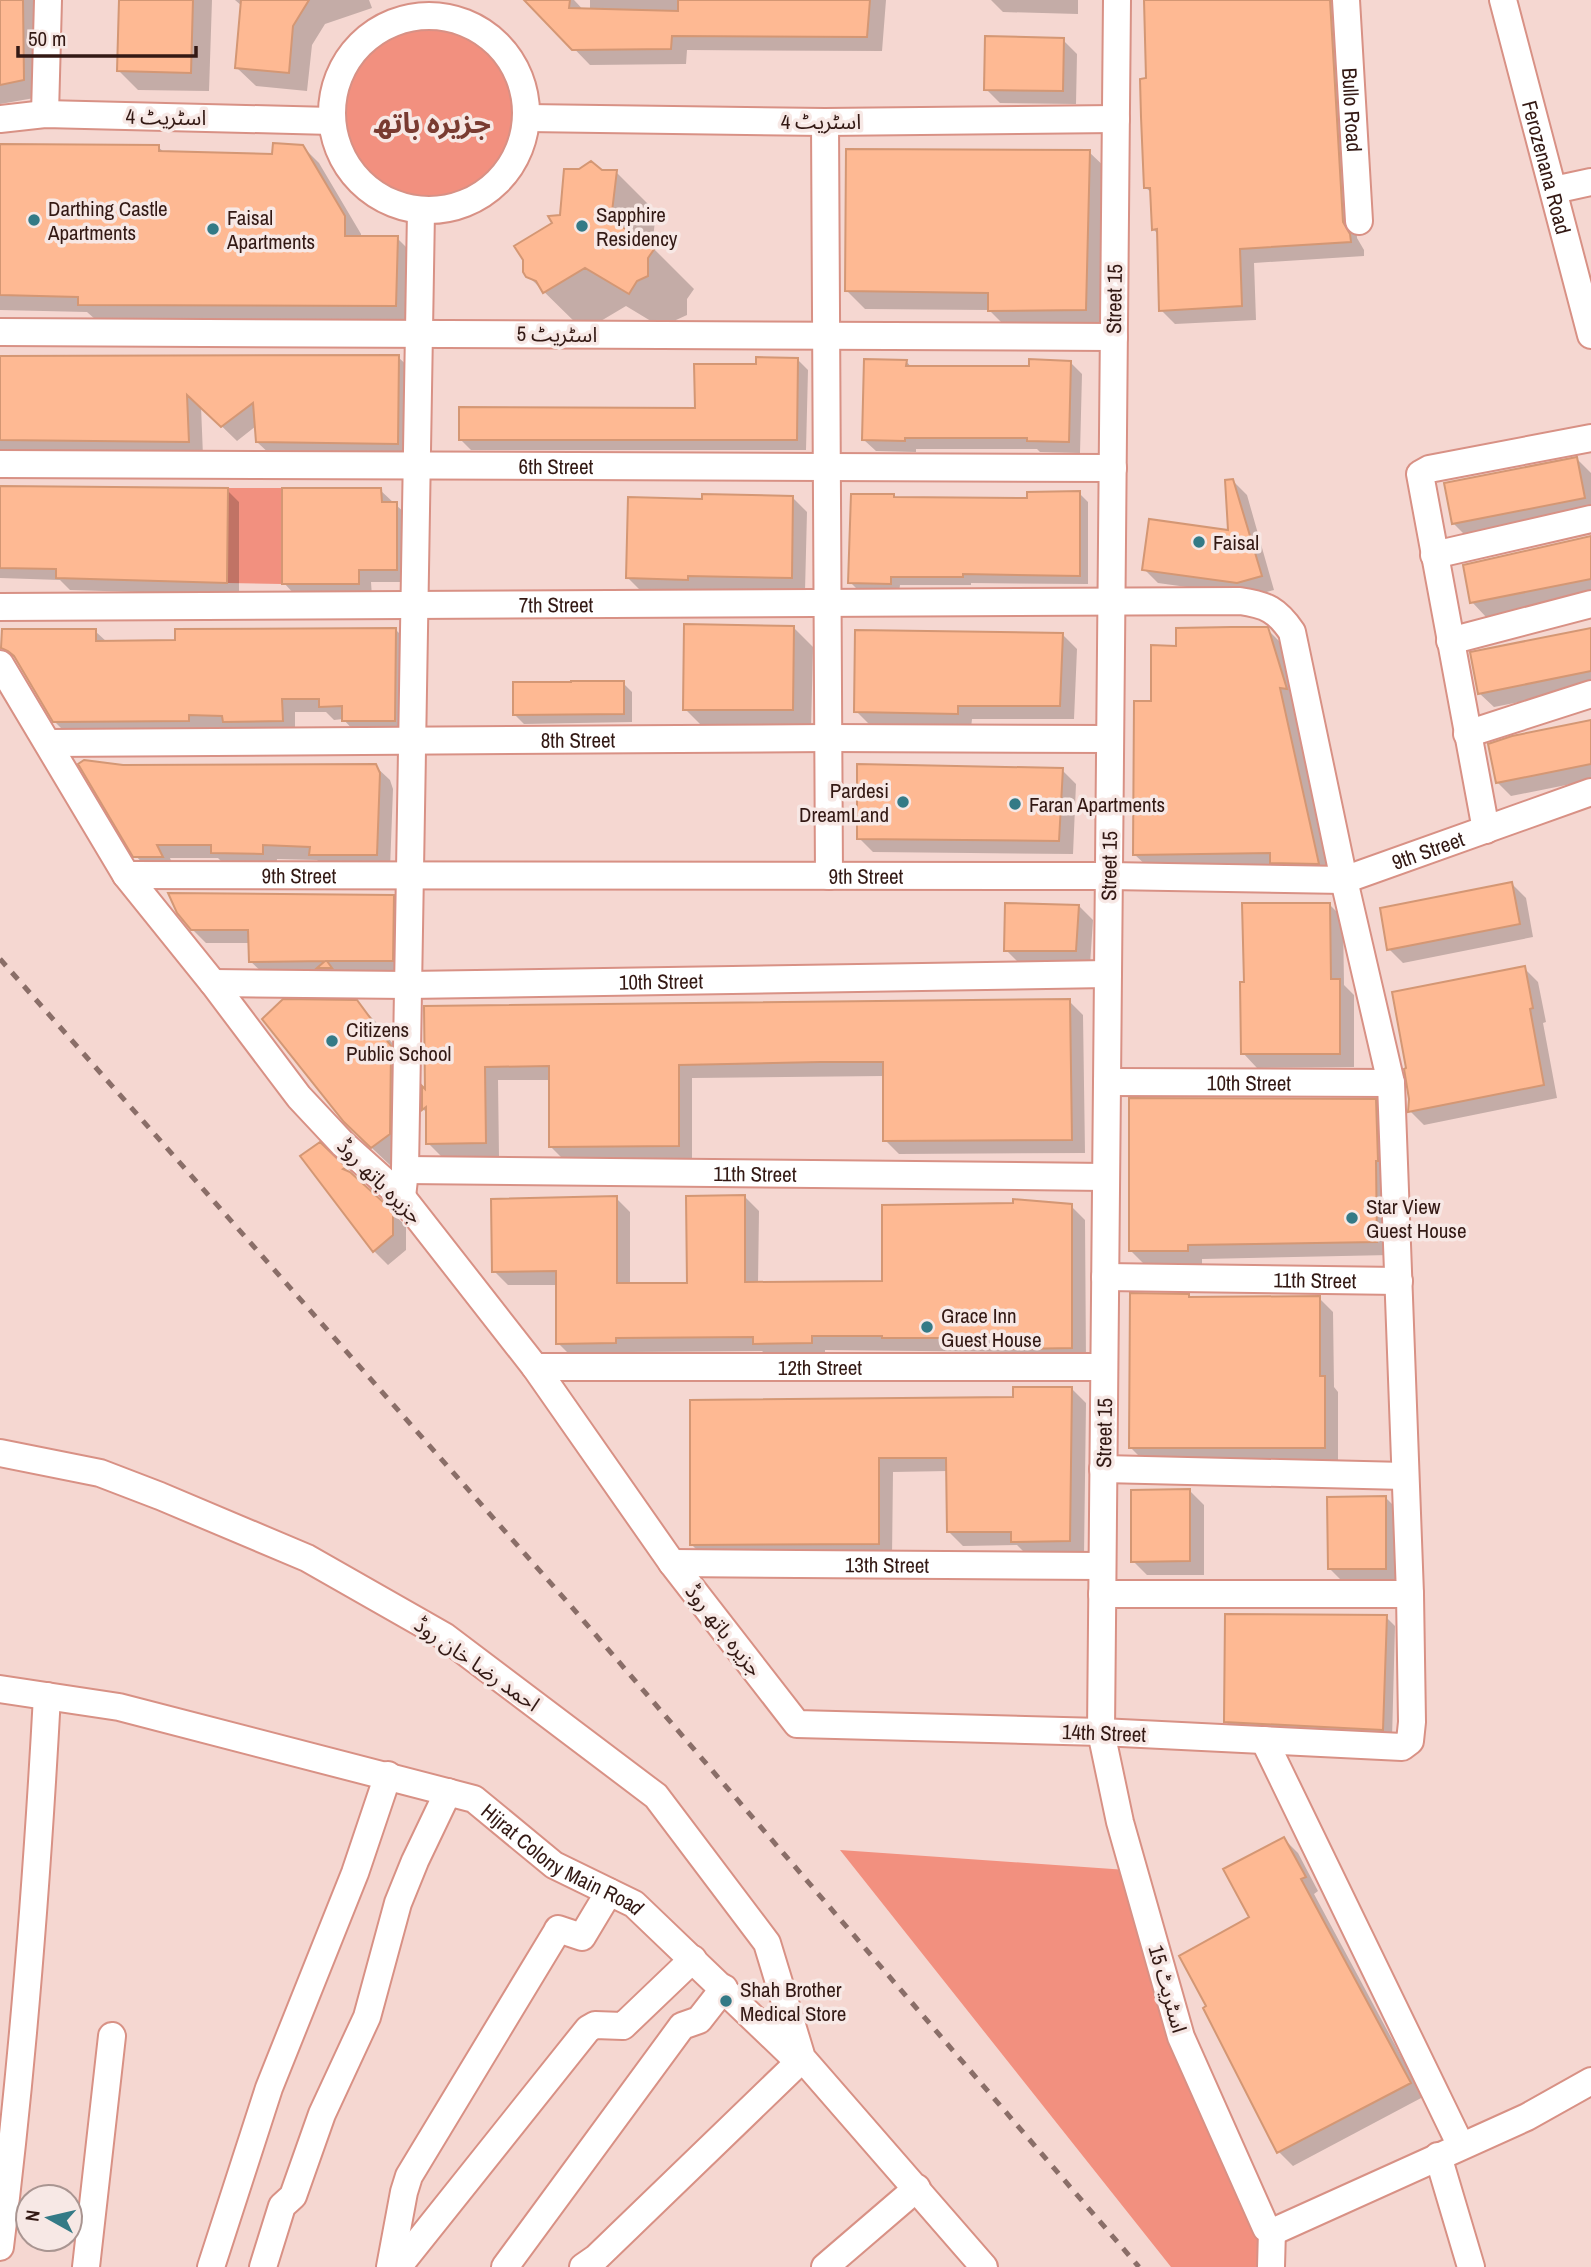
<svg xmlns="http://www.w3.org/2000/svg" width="1591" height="2267" font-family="'Archivo Narrow','Noto Sans Arabic',sans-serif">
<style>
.green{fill:#f2907f}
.shadow{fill:#0003}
.building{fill:#feb993;stroke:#d49774;stroke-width:2}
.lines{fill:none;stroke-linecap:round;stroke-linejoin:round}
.minor-casing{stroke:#d89185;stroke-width:30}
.minor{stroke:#fff;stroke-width:26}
.rail{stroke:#8a6e68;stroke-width:5;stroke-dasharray:9 9;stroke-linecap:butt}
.poi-dot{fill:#347a86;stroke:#f7e8e5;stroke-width:2.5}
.labels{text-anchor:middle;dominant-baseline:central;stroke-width:7;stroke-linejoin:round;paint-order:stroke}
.street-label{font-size:21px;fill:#331914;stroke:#f7e8e5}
.poi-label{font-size:21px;fill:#331914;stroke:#f7e8e5;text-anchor:start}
.district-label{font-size:28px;font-weight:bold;fill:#793b31;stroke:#f7e8e5}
</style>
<rect width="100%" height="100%" fill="#f5d7d1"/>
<path class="green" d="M332 113a97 97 0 1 1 194 0a97 97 0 1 1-194 0Z
M228 488H282V584L228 583Z
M840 1850 1127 1870 1268 2249 1262 2267H1171Z"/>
<path class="shadow" d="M0 0H39L40 97 0 104Z
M121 0H212L209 91 138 90 119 71Z
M235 0H369L372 8 325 24 312 45 307 91 256 86 237 68 242 6Z
M527 0H574L590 17V0H886L882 51 687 50 686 64 590 65Z
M991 0H1078V14L1003 12Z
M1146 0H1350L1344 16 1357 238 1364 250V256L1254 263 1256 320 1175 324 1161 310 1158 234 1153 229 1152 193 1146 188 1148 80Z
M1063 40 1077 54 1076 104 1000 103 986 89Z
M0 146 158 147 164 152 274 156 302 146 319 163 361 234V238H397L413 254 412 321 96 320 87 312 0 310Z
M1089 152 1108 170 1104 328 1008 329 989 310 865 309 847 291Z
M602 172H616L656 212 652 247 694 289 687 299V315L676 320 669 332 626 306 584 331 528 276 562 217Z
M398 357 413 371 411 458 272 456 257 442 256 426 237 441 201 406 203 456 0 454V358Z
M798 360 808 370 806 450H471L461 440 696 409 758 366Z
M906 361 912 368H1030L1070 362 1082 374 1080 453 1040 452 1037 449H916V452L876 451 864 440Z
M1577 459 1591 473V513L1468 538 1454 524Z
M1233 481 1247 495 1274 590 1252 596 1158 583 1144 569 1230 532Z
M0 488 227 490 239 502V595L70 590 60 580 0 578Z
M380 490 409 517V582H371L372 597 296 596 284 583Z
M1079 493 1088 502V584L971 583V585H900L899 592 859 591 850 582 896 499 1029 500Z
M793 498 807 512 805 591 702 589V593L642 592 628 578 704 501Z
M1591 538V596L1486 617 1472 602Z
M794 628 813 647 811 729 704 728 685 709Z
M395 629 409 643 408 734H357L343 719 334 720 326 712H295V734H238L232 728H202V734L68 735 54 721 19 662 3 648 95 631 107 642H176Z
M1267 629 1282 644 1300 702H1293L1332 877 1149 868 1134 854 1152 703Z
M1591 630V688L1494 707 1479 693Z
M1063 635 1077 649 1074 719H972L971 728 870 725 856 711Z
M623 683 632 692V722L524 724 514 714Z
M1591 722V780L1511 796 1497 782Z
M375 766 390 780 393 789 390 869 325 868 317 860 277 859 276 868 227 867 218 858H170L175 871 149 870 135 855 123 767Z
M1062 770 1076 784 1073 854 873 852 859 838Z
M1512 884 1526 898 1533 937 1403 963 1389 949Z
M393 896 406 909 405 973 264 974 250 961V943H206L192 929Z
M1329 904 1343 918 1344 985 1354 995V1067L1257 1068 1243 1053 1246 984Z
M1079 906 1093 920 1090 965 1020 964 1006 950Z
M1524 968 1538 982 1546 1022 1543 1023 1557 1098 1424 1125 1410 1111Z
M1069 1001 1083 1015 1085 1153 899 1154 885 1140 884 1076 692 1078V1159L565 1161 551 1147V1080H498L499 1157H442L428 1143 427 1113 424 1110V1090L426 1093V1007Z
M356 1002 375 1021 410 1066 408 1153 391 1166 355 1132Z
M1375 1101 1389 1115 1390 1255 1202 1259V1264L1145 1265 1131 1251Z
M320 1145 406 1226V1250L388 1265 374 1251 303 1157Z
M745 1197 759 1211 758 1284 884 1283 1071 1206 1085 1220 1086 1362H1030L1019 1352 825 1350V1357H769L762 1351 629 1352V1357H572L558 1343V1285H508L494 1271 616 1198 630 1212V1285H688Z
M1189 1296 1192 1299 1319 1298 1333 1312 1334 1387 1338 1392V1462H1145L1131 1448Z
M1072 1389 1086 1403 1084 1555H1027L1017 1545 963 1546 949 1532 948 1471 893 1472 892 1557 706 1559 692 1545V1402L1014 1399Z
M1190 1491 1204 1505V1575H1147L1133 1561Z
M1386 1498 1400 1512V1582H1343L1329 1568Z
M1386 1617 1395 1626 1392 1739 1235 1731 1226 1722Z
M1284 1839 1298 1853 1318 1891 1314 1894 1423 2097 1293 2166 1279 2152 1208 2007 1252 1918Z"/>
<path class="building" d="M0 0H23L24 80 0 85Z
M119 0H193L191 73 117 71Z
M241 0H309L293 26 289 73 235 68Z
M524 0H570L569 8 678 11V0H870L867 37 672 36 671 49 572 50Z
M1144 0H1330L1343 222 1350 234 1351 242 1240 249 1242 306 1159 311 1157 229 1152 230 1150 188H1144L1141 117 1140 79 1146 78Z
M985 36 1064 38 1063 91 984 90Z
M273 143 303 145 345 216V236H398L396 306 78 305V297L0 295V144L159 145V151L272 154Z
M846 149 1090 150 1086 310 988 311V293L845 291Z
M591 161 602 170H617L611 220 655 248 648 258V276L637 281 629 294 585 268 543 293 536 281 526 277 523 272V260L514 246 552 223 548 216 560 215 564 169H579Z
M399 355 398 444 256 442 253 403 221 427 187 395 189 442 0 440V356Z
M756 357 798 358 797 440H459V407L695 408 694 364H756Z
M864 359 907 360 906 366H1029V359L1071 361 1069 442 1027 441V438H905V441L862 440Z
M1577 457 1585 498 1452 524 1444 483Z
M1233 479 1262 576 1237 583 1142 570 1149 519 1228 530 1225 480Z
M0 486 228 488 227 583 56 578V569L0 568Z
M282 488H381L382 502H397V570H359V584H282Z
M1080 491V576L963 574V577H891V584L848 583 851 494H894V497L1027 498V492Z
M702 494 793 496 792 578 688 576V580L626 578 628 497 702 499Z
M1591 536V579L1470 603 1463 565Z
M684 624 794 626 793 710H683Z
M1231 627H1268L1287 689 1280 688 1319 864 1270 863V853L1133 855 1134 701H1151V645L1176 646V628Z
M396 628 395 721H342V706L319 707V699H282L283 721 223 722 222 716 189 715V721L53 722 14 656 8 651 1 648 2 629H96V641L175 640V629Z
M1591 628V671L1478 694 1470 652Z
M855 630 1063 633 1060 706H958V714L854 712Z
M571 681H624V714L513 715V682H571Z
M1591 720V764L1496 783 1488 744 1512 736Z
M84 760 123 765 376 764 380 773 377 855H309L310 847 263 845V854L211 853V845H157L163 857H133L78 764Z
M857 764 1063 768 1059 841 857 839Z
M1512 882 1520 924 1387 950 1380 908Z
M168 893 394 895 393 961H327L332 968H317L325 961 249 962 248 930H191L177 913Z
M1005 903 1079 905 1076 951H1004Z
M1242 903H1330L1331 979H1340V1054H1241L1240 982H1244Z
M1525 966 1533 1008 1530 1009 1544 1085 1408 1112 1409 1099 1404 1069 1406 1068 1392 992Z
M283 999 357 1000 391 1046 390 1134 371 1148 344 1122 262 1019Z
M1070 999 1072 1140 883 1141V1062H820L679 1065V1146L549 1147V1066L485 1067 486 1143 426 1144V1107L422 1110V1086L425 1089 424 1006Z
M1129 1098 1376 1099 1378 1161H1376L1377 1242 1188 1245V1251H1129Z
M320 1142 346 1167 343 1169 350 1172 393 1211V1235L373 1252 300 1156Z
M745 1195V1282L882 1281V1205L1013 1203V1199L1072 1204V1348L1014 1349V1338H882V1336H812V1343L753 1344V1337L616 1338V1343L556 1344V1271L492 1272 491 1199 617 1196V1283H687L686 1196Z
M1130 1293 1189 1294V1297L1320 1296V1376H1325V1448H1129Z
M1013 1387H1072L1070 1541 1011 1542V1532H947L946 1458H879V1544L690 1545V1400L1013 1397Z
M1190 1489V1561L1131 1562V1490Z
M1386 1496V1569H1328L1327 1497Z
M1225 1614 1387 1615 1383 1730 1224 1722Z
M1284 1837 1306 1877 1301 1879 1411 2083 1277 2153 1203 2008 1206 2006 1179 1956 1249 1917 1223 1869Z"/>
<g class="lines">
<g class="minor-casing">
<g id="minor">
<path d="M1117 0 1101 1732 1120 1822 1181 2037 1266 2228 1272 2230"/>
<path id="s1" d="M1346 0 1359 221"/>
<path id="s2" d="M1503 0 1591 335"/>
<circle cx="429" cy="113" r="97"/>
<path d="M45 114 48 0"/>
<path d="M527 118 825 122 1116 119"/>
<path d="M0 119 45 114 332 121"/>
<path d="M825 122 829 876"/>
<path d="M1554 190 1591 182"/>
<path d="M0 332 1114 337"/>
<path id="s3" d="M0 464 1113 468"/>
<path d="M1434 555 1591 519"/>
<path id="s4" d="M0 607 1240 601C1267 605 1277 610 1292 632L1344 880 1391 1083 1410 1594 1412 1722 1410 1741 1402 1747 1101 1732 797 1724 672 1563 535 1367 402 1197 343 1144 299 1097 213 983 126 875 0 664"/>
<path d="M1450 641 1591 604"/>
<path d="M1467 734 1591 694"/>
<path id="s5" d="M48 743 828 738 1110 739"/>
<path d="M1486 830 1420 474 1429 469 1591 438"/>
<path id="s6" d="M126 875 1109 876 1344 880 1591 792"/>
<path id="s7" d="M213 983 408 985 1108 974"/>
<path id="s8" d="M1107 1082 1391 1083"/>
<path id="s9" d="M405 1170 1106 1177"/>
<path d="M402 1197 405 1170 421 211"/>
<path id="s10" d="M1105 1277 1399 1281"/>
<path id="s11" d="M535 1367H1104"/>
<path d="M0 1453 100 1473 160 1496 307 1558 444 1636 656 1796 767 1943 802 2058 984 2267"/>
<path d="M1103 1469 1405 1476"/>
<path id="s12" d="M672 1563 1102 1566"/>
<path d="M1102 1594H1410"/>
<path id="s13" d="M0 1689 119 1707 474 1799 554 1865 634 1904 799 2062 801 2059"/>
<path d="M1264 1740 1461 2146"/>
<path d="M1438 2156 1471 2267"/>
<path d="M1272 2230 1279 2229 1527 2117 1591 2081"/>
<path d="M0 2247C23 2064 37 1880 47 1696"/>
<path d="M86 2267 112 2036"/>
<path d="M211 2267 269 2088 355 1873 388 1775"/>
<path d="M263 2267 282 2206 293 2196 322 2114 367 2017 398 1903 415 1861 448 1792"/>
<path d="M390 2267 404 2192 409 2176 556 1933 558 1929 582 1937 609 1892"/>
<path d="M398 2267 588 2029 595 2025 623 2026 693 1959"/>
<path d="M505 2267 682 2026 699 2020 724 1988"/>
<path d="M583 2267 596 2258 799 2062"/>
<path d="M825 2267 917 2188"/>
<path d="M1271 2267 1272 2230"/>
</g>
</g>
<use href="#minor" class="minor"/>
<path class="rail" d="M0 959 570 1605 1139 2267"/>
</g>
<g class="poi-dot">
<circle cx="34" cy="220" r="7"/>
<circle cx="582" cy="226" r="7"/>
<circle cx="213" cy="229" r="7"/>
<circle cx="1199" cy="542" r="7"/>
<circle cx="903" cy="802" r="7"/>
<circle cx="1015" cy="804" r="7"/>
<circle cx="332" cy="1041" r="7"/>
<circle cx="1352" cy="1218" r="7"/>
<circle cx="927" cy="1327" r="7"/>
<circle cx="726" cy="2001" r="7"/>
</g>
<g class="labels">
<g class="street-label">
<text stroke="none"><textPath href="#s1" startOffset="110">Bullo Road</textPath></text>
<text transform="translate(166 117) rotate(1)">اسٹریٹ 4</text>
<text x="821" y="121">اسٹریٹ 4</text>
<text stroke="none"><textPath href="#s2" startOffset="173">Ferozenana Road</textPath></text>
<text transform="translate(1114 299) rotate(-89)">Street 15</text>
<text transform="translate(557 334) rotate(1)">اسٹریٹ 5</text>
<text stroke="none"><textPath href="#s3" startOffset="556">6th Street</textPath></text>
<text stroke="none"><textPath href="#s4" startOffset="556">7th Street</textPath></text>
<text stroke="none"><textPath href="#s5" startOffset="530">8th Street</textPath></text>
<text stroke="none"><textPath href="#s6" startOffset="1307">9th Street</textPath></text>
<text transform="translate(1109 866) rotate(-89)">Street 15</text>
<text stroke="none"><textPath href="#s6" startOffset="173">9th Street</textPath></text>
<text stroke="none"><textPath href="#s6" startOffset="740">9th Street</textPath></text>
<text stroke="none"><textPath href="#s7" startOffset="448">10th Street</textPath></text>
<text stroke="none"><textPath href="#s8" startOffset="142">10th Street</textPath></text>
<text stroke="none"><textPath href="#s9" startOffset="350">11th Street</textPath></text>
<text transform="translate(380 1181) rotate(45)">جزیرہ باتھ روڈ</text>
<text stroke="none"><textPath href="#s10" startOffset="210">11th Street</textPath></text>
<text stroke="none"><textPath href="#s11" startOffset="285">12th Street</textPath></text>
<text transform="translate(1104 1433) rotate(-89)">Street 15</text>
<text stroke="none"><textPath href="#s12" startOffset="215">13th Street</textPath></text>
<text transform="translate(724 1630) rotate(52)">جزیرہ باتھ روڈ</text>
<text transform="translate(477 1664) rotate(35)">احمد رضا خان روڈ</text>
<text transform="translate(1104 1733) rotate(2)">14th Street</text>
<text stroke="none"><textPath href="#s13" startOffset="595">Hijrat Colony Main Road</textPath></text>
<text transform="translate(1168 1989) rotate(74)">اسٹریٹ 15</text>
</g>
<g class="poi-label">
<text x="48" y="208">Darthing Castle<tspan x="48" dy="24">Apartments</tspan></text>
<text x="596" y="214">Sapphire<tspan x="596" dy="24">Residency</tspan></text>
<text x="227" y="217">Faisal<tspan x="227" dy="24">Apartments</tspan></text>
<text x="1213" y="542">Faisal</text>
<text x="889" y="790" text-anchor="end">Pardesi<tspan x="889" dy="24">DreamLand</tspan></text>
<text x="1029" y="804">Faran Apartments</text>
<text x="346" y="1029">Citizens<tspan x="346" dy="24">Public School</tspan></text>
<text x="1366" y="1206">Star View<tspan x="1366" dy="24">Guest House</tspan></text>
<text x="941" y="1315">Grace Inn<tspan x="941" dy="24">Guest House</tspan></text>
<text x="740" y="1989">Shah Brother<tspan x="740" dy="24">Medical Store</tspan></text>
</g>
<g class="district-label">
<text x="432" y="123">جزیرہ باتھ</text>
</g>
</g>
<g transform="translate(49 2218) rotate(278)"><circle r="33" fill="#f7e8e5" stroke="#a99591" stroke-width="2"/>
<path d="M0-5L12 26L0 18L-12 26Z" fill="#347a86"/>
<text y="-10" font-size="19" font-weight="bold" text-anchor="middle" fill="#331914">N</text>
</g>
<path d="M18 46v10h178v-10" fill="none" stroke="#331914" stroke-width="3.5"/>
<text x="28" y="46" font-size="21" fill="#331914" stroke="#f7e8e5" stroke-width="5" paint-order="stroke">50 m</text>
</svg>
